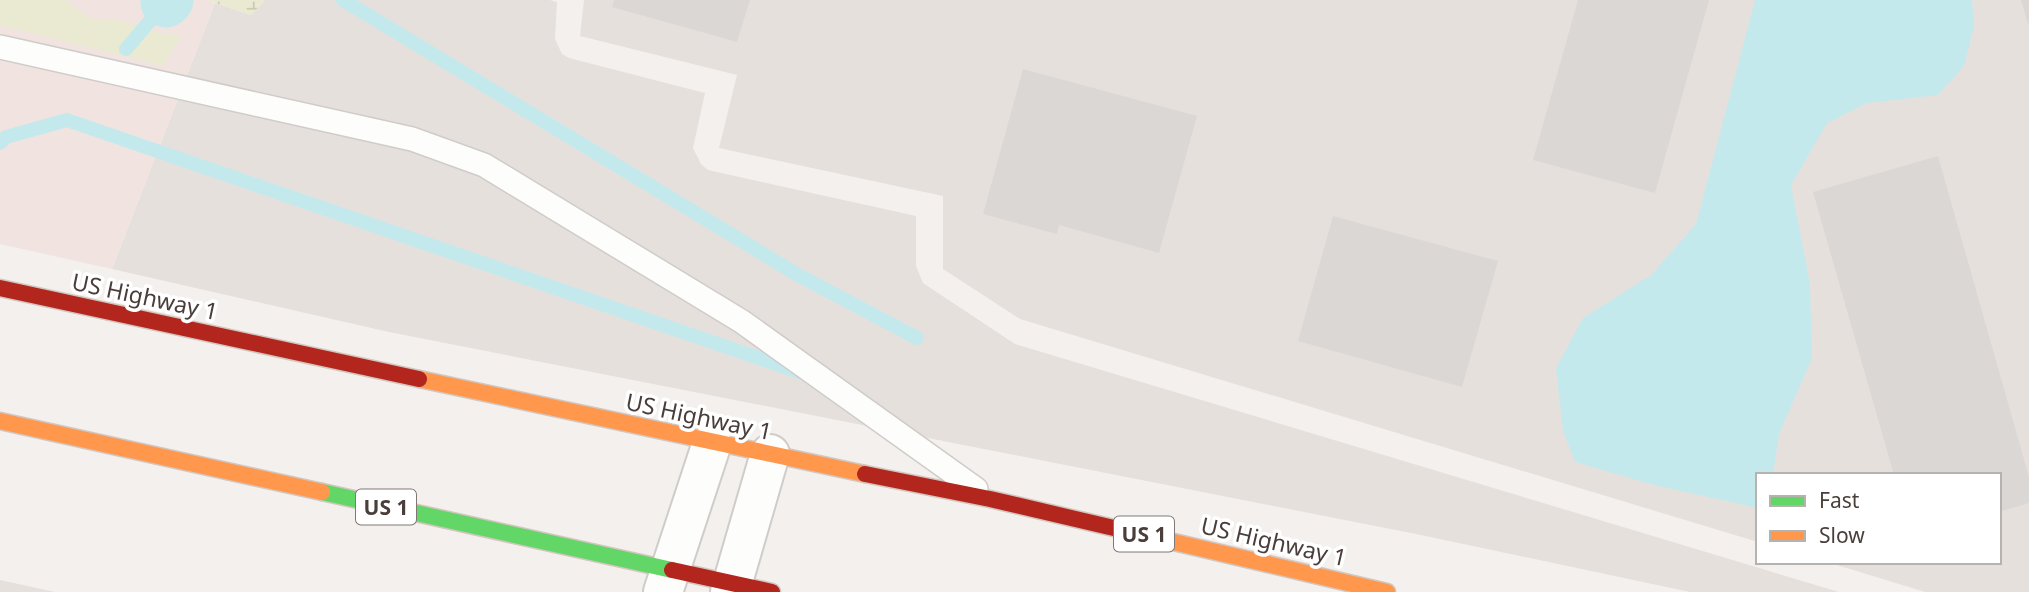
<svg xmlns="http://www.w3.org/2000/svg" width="2029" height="592" font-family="'Noto Sans',sans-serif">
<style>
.residential{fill:#e6e0dd}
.commercial{fill:#f1e4e0}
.wetland{fill:url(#wetland-marsh)}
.park{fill:#e9ead1}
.water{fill:#c3e9ec}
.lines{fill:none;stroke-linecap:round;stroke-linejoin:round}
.stream{stroke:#c3e9ec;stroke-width:14}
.canal{stroke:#c3e9ec;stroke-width:51}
.building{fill:#dbd7d5}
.lane-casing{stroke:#cfccca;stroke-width:26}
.street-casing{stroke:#cfccca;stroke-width:42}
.fast-casing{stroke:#d3c6be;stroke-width:19}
.slow-casing{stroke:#d3c6be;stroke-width:19}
.jam-casing{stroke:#d3c6be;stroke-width:19}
.lane{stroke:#fdfdfc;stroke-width:23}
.street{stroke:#fdfdfc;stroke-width:38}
.fast{stroke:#63d668;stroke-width:16}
.slow{stroke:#ff974d;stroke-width:16}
.jam{stroke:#b3261e;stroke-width:16}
.labels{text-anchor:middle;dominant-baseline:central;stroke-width:7;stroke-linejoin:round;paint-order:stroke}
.shield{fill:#fff;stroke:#807875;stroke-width:2}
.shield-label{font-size:21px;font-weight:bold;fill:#493e3a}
.street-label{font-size:23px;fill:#493e3a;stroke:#fff}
</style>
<defs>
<pattern id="wetland-marsh" width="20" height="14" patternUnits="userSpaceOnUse" patternTransform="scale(1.75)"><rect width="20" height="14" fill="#e9ead1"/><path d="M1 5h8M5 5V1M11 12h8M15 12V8" fill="none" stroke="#c9cab4"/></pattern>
</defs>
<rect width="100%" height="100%" fill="#f3f0ee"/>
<path class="residential" d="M265 0H550L557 2 555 39 562 54 569 58 705 93 693 148 701 164 708 170 916 216V266L923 283 1015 344 1839 592H1690L1416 534 389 332 112 269 215 3 251 15Z
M584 0H2029V592H1925L1827 562H1999V475H1758V542L1020 319 943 269V196L719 148 737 75 580 36Z
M0 580 55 592H0Z"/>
<path class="commercial" d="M0 0H207L215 3 112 269 0 244Z"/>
<path class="wetland" d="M207 0H265L251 15Z"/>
<path class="park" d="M0 0H65L92 19 118 20 164 34 182 35 163 66 0 25Z"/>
<path class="water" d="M1755 0H1972L1974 26 1964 66 1938 95 1867 103 1827 123 1791 185 1810 284 1812 358 1779 434 1773 475H1758V508L1654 485 1575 462 1563 431 1556 368 1583 318 1651 275 1696 224Z"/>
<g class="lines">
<path class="stream" d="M343 0 798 275 917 338
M126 49 166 2
M0 143 6 137 67 120 805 374"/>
<path class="canal" d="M166 2 168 0"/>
</g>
<path class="building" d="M614 0H750L737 42 612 7Z
M1578 0H1709L1655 193 1533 160Z
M2021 0H2029V23L2028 24Z
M1023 69 1197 116 1159 253 1059 225 1057 234 983 214Z
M1938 156 2029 477V503L1999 512V475H1894L1813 192Z
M1333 216 1498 261 1462 387 1298 341Z"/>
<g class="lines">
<g class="lane-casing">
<path id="lane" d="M0 47 412 139 484 165 741 321 976 489"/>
</g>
<g class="street-casing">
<path id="street" d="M663 592 712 443
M730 592 770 454"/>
</g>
<g class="fast-casing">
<path id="fast" d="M322 492 672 570"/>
</g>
<g class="slow-casing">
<path id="slow" d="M419 379 865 474
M0 421 322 492
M1165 540 1387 592"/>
</g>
<g class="jam-casing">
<path id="jam" d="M0 288 419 379
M865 474 990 499 1165 540
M672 570 772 592"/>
</g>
<use href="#lane" class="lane"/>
<use href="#street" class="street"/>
<use href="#fast" class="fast"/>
<use href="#slow" class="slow"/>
<use href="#jam" class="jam"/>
</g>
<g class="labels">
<g class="shield">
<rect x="356" y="489.5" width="60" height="35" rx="5"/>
<rect x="1114" y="516.5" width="60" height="35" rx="5"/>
</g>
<g class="shield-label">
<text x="386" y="507">US 1</text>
<text x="1144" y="534">US 1</text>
</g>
<g class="street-label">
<text transform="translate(145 296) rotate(12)">US Highway 1</text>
<text transform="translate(699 416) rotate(12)">US Highway 1</text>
<text transform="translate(1274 541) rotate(13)">US Highway 1</text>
</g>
</g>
<rect x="1756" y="473" width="245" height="91" fill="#ffffff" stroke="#b6b2b0" stroke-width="2"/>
<rect x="1770" y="496" width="35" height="10" fill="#63d668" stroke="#b6b2b0" stroke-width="2"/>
<text x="1819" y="508" font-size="21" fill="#493e3a">Fast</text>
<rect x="1770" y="531" width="35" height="10" fill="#ff974d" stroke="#b6b2b0" stroke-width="2"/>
<text x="1819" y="543" font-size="21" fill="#493e3a">Slow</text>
</svg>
